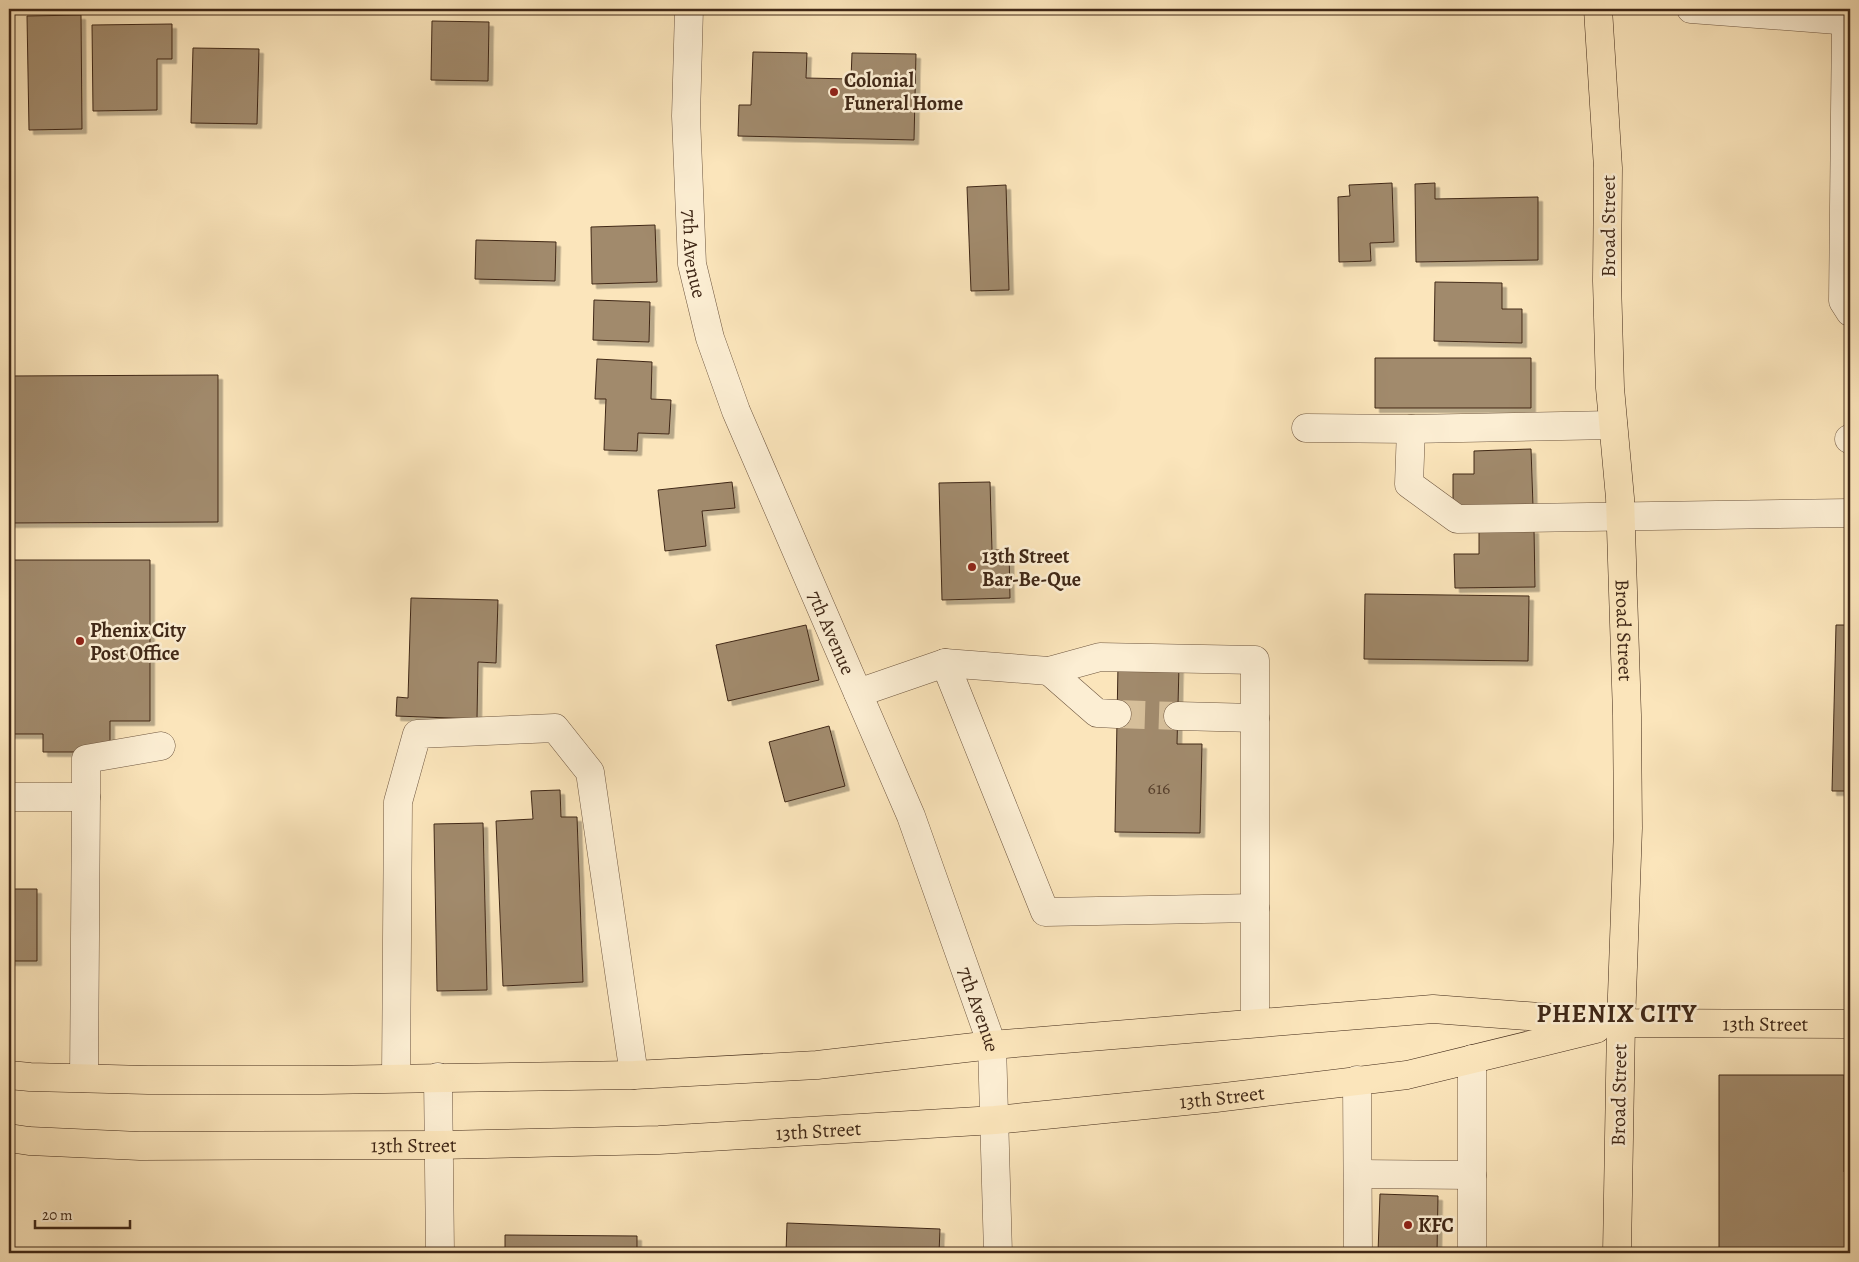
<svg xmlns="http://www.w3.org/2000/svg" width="1859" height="1262" font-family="Alegreya,serif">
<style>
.building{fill:#a18a6c;stroke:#402817;filter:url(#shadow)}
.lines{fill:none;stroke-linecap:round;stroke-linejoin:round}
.minor-tunnel{stroke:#d6bf9a;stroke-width:28;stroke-dasharray:28 14;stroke-linecap:butt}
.minor-casing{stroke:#6f5740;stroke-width:29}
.major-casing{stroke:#402817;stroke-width:29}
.minor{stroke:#fceed3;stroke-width:28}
.major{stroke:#fbe5bb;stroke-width:28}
.poi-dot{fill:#8f2418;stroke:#fceed3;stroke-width:2}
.labels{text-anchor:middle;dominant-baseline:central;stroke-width:5;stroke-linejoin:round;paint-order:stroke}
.number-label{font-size:18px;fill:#58402c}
.poi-label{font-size:20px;font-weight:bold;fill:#402817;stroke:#fceed3;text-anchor:start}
.street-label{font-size:20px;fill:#402817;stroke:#fceed3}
.district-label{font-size:25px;font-weight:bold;letter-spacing:1px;fill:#402817;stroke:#fceed3}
</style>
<defs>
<filter id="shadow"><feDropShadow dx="4.5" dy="4.5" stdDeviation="0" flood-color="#0004"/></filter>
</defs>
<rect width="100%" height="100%" fill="#fbe5bb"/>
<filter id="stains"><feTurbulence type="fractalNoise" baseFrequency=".004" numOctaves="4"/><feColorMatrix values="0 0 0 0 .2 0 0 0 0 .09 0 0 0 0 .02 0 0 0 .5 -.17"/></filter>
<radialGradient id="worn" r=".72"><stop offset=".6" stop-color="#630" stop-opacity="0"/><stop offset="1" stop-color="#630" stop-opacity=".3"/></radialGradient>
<path class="building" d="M81 15 82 129 29 130 27 16Z
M432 21 489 22 488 81 431 80Z
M172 24V59H157V110L93 111 92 25Z
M193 48 259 49 257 124 191 123Z
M753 52 807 53 806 78 851 79 852 53 916 54 914 140 738 136 739 105H751Z
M1392 183 1394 242 1370 243 1371 261 1339 262 1338 197 1350 196 1349 185Z
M1435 183V199L1538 197V260L1416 262 1415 184Z
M1006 185 1009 290 971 291 967 187Z
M655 225 657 282 592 284 591 227Z
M476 240 556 242 555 281 475 279Z
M1435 282 1502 283V309H1522V343L1434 341Z
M594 300 650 302 649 342 593 340Z
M1375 358H1531V408H1375Z
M597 359 652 362 651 399 671 400 669 434 638 433 637 451 604 450 606 399H595Z
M218 375V522L9 523V376Z
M1531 449 1533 506 1453 508V474H1474V451Z
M732 482 735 508 702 511 706 546 665 551 658 490Z
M990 482 992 550H1009L1010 598 942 600 939 483Z
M1534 529 1535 587 1455 588 1454 554H1479V530Z
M9 560H150V721H110V752H43V734H9Z
M1365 594 1529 596 1528 661 1364 659Z
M411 598 498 600 496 663 478 662 477 719 396 716 397 697 408 698Z
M806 625 819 680 728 701 716 645Z
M1836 625H1850V791H1832Z
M1118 665 1179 666 1177 744H1202L1200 833 1115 832Z
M829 726 845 786 785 802 769 742Z
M560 790 561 817H577L583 982 503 986 496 821 533 819 531 791Z
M483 823 487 990 437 991 434 824Z
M9 889H37V961H9Z
M1719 1075H1844V1172H1850V1253H1719Z
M1380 1194 1438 1196 1437 1253H1378Z
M787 1223 940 1229 939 1253H786Z
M505 1235 637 1236V1253H505Z"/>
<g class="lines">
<path class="minor-tunnel" d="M1117 714 1178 716"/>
<g class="minor-casing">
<g id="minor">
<path id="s1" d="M689 9 686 116 692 264 710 338 736 411 911 816 992 1045 998 1253"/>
<path d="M1691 9 1850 21"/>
<path d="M1846 20 1843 301 1850 312"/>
<path d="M1306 428 1411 429 1613 425"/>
<path d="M1411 429 1409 484 1457 519 1850 513"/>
<path d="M1849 439H1850"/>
<path d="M945 663 1049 671 1100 657 1255 660V908"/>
<path d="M1049 671 1097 713 1117 714"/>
<path d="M858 693 945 663 1045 912 1255 908V1023"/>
<path d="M1178 716 1255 718"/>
<path d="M9 797H86L84 1078"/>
<path d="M86 797V759L161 746"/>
<path d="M1472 1059V1253"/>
<path d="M438 1077 440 1253"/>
<path d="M396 1078 398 802 417 734 555 728 590 772 634 1075"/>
<path d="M1357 1080 1358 1253"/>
<path d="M1358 1174 1472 1175"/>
</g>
</g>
<g class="major-casing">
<g id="major">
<path id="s2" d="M1598 9 1608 168 1607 281 1610 388 1620 498 1627 715 1628 828 1621 1023 1617 1253"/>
<path id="s3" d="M9 1075 30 1077 148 1080H322L634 1075 817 1065 992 1045 1433 1009 1621 1023 1850 1024"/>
<path id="s4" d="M9 1138 29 1141 140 1146 439 1145 659 1140 995 1120 1216 1098 1407 1075 1596 1029"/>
</g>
</g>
<use href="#minor" class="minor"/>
<use href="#major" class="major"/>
</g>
<g class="poi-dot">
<circle cx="834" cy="92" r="5"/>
<circle cx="972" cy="567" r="5"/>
<circle cx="80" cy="641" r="5"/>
<circle cx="1408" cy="1225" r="5"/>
</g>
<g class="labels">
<g class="number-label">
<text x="1159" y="788">616</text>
</g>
<g class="poi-label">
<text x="844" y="80">Colonial<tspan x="844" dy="23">Funeral Home</tspan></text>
<text x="982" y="556">13th Street<tspan x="982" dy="23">Bar-Be-Que</tspan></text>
<text x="90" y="630">Phenix City<tspan x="90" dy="23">Post Office</tspan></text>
<text x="1418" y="1225">KFC</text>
</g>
<g class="street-label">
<text transform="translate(1608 226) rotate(-90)">Broad Street</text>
<text stroke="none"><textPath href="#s1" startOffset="245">7th Avenue</textPath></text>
<text stroke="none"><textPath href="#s2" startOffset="622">Broad Street</textPath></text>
<text stroke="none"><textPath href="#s1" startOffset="650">7th Avenue</textPath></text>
<text stroke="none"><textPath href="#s1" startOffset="1055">7th Avenue</textPath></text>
<text stroke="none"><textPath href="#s3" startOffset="1760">13th Street</textPath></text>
<text transform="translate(1619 1095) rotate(-89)">Broad Street</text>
<text stroke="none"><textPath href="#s4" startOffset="1215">13th Street</textPath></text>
<text stroke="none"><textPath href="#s4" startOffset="810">13th Street</textPath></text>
<text stroke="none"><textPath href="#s4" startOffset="405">13th Street</textPath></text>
</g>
<g class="district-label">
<text x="1617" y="1014">PHENIX CITY</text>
</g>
</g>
<rect width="1859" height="1262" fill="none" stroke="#fbe5bb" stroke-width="30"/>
<rect x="10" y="10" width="1839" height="1242" fill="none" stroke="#402817" stroke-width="2.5"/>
<rect x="15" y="15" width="1829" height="1232" fill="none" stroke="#402817"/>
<path d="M35 1220v8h95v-8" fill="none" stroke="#402817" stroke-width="2.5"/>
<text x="42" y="1220" font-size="15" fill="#402817" stroke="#fceed3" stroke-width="4" paint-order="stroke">20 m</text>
<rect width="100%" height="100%" filter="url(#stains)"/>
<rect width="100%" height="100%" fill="url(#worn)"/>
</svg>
